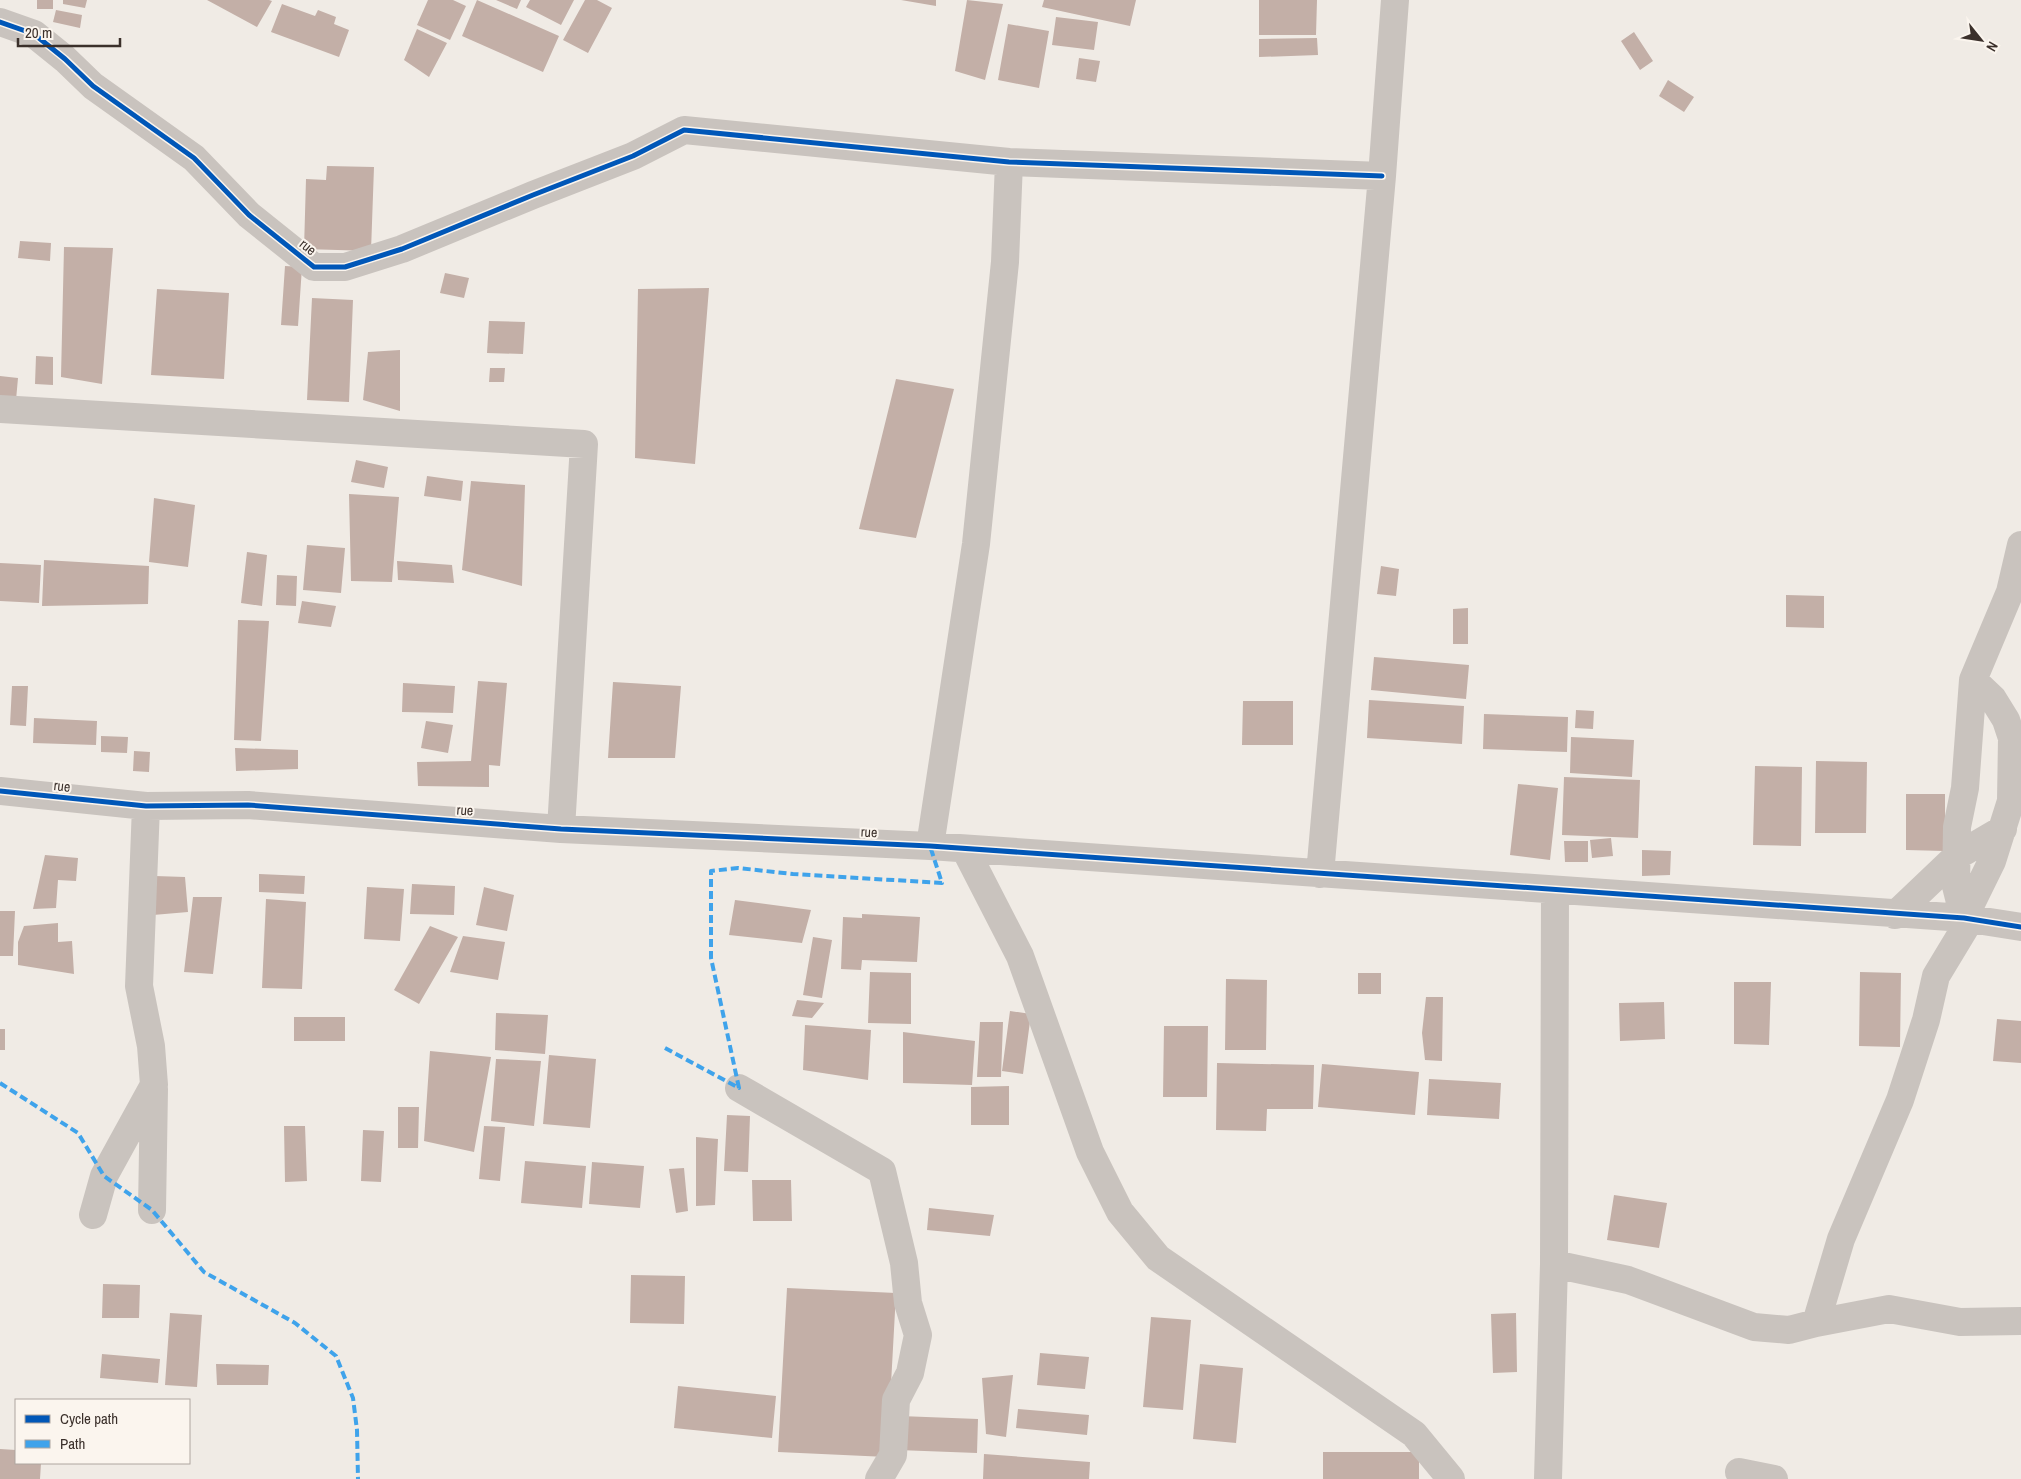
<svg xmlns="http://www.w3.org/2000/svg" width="2021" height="1479" font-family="'Archivo Narrow',sans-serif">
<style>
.building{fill:#c3afa7}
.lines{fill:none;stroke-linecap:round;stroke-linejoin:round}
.minor{stroke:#c9c3be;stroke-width:28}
.quiet{stroke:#3fa3eb;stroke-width:4;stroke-dasharray:8 4;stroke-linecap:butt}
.cycleway-casing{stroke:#fbf5ee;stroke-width:8}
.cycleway{stroke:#0057b8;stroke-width:5}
.labels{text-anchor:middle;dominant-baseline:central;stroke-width:4;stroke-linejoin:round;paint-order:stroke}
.street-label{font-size:14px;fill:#3b302b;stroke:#fbf5ee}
</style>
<rect width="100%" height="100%" fill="#f0ebe5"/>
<path class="building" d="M37 0H53V9H37Z
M63 0H87L85 8 63 4Z
M207 0H269L272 1 257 27Z
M428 0H453L466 6 450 40 417 25Z
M477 0 559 36 543 72 462 36Z
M496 0H521L517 9Z
M530 0H574L561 25 526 7Z
M585 0H597L612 8 588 53 563 40Z
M901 0H936V6Z
M967 0 1003 4 985 80 955 71Z
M1044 0H1136L1130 26 1042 7Z
M1259 0H1317L1316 35H1259Z
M282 4 315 16 318 10 336 17 334 24 349 30 339 57 271 32Z
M56 10 82 15 80 28 53 22Z
M1056 17 1098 22 1094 50 1052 45Z
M1008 24 1049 31 1039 88 998 80Z
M417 29 447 43 429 77 404 60Z
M1634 32 1653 61 1640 70 1621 41Z
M1317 38 1318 55 1259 57V39Z
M1079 58 1100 61 1096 82 1076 79Z
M1668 80 1694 97 1684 112 1659 96Z
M327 166 374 167 371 251 304 249 306 179 326 180Z
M20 241 51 243 50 261 18 258Z
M64 247 113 248 102 384 61 377Z
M285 266 302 267 298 326 281 325Z
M445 273 469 278 464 298 440 293Z
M709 288 695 464 635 458 638 289Z
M157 289 229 293 224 379 151 375Z
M312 298 353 300 349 402 307 400Z
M489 321 525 322 523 354 487 353Z
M400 350V411L363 400 368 352Z
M36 356 53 357V385L35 384Z
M490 368H505L504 382H489Z
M0 376 18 378 16 400 0 398Z
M896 379 954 389 916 538 859 529Z
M356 460 388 467 384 488 351 482Z
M427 476 463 481 461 501 424 496Z
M471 481 525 485 522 586 462 570Z
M349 494 399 497 392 582 351 581Z
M154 498 195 505 188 567 149 562Z
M307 545 345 548 341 593 303 590Z
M247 552 267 555 262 606 241 603Z
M44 560 149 566 148 604 42 606Z
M397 561 452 565 454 583 398 580Z
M0 563 41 565 39 603 0 601Z
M1381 566 1399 569 1396 596 1377 594Z
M277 575 297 576 296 606 276 605Z
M1786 595 1824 596V628L1786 627Z
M302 601 336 606 331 627 298 623Z
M1468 608V644H1453V609Z
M238 620 269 621 261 741 234 740Z
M1374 657 1469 665 1466 699 1371 690Z
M478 681 507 683 500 766 489 765V787L418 786 417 762 471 761Z
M613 682 681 686 675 758H608Z
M403 683 455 686 453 713 402 712Z
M12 686H28L26 726 10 725Z
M1369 700 1464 706 1462 744 1367 738Z
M1243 701H1293V745H1242Z
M1576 710 1594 711 1593 729 1575 728Z
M1484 714 1568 717 1567 752 1483 749Z
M34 718 97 721 96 745 33 743Z
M426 721 453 725 448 753 421 748Z
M101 736 128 737 127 753 101 752Z
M1571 737 1634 740 1632 777 1570 773Z
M235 748 298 750V769L236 771Z
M134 751 150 752 149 772 133 771Z
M1816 761 1867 762 1866 833H1815Z
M1755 766 1802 767 1801 846 1753 845Z
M1564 777 1640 780 1638 838 1562 835Z
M1518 784 1558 788 1550 860 1510 855Z
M1906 794H1945V851L1906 850Z
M1611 838 1613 856 1592 858 1590 840Z
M1564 841H1588V862H1565Z
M1642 850 1671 851 1670 875 1642 876Z
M45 855 78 858 76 881 58 880 56 908 33 909Z
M259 874 305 876 304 894 259 892Z
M155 876 185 877 188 912 153 915Z
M412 884 455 886 454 915 410 914Z
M367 887 404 889 400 941 364 939Z
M484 887 514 895 507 931 476 925Z
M193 897H222L213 974 184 972Z
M266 899 306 902 302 989 262 988Z
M735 900 811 910 802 943 729 935Z
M0 911H15L13 956H0Z
M862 914 920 917 917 962 862 960 861 970 841 969 843 917 862 918Z
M58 923V942L72 941 74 974 18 965V942L24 926Z
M430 926 458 937 419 1004 394 990Z
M463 936 505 942 498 980 450 972Z
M813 937 832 940 822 998 803 995Z
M870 972 911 973V1024L868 1023Z
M1860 972 1901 973 1900 1047 1859 1046Z
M1358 973H1381V994H1358Z
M1226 979 1267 980 1266 1050H1225Z
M1734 982H1771L1769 1045 1734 1044Z
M1426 997H1443L1442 1061 1425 1060 1422 1033Z
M797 1000 824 1003 812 1018 792 1016Z
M1664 1002 1665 1039 1620 1041 1619 1003Z
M1010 1011 1031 1014 1023 1074 1002 1071Z
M496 1013 548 1015 545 1054 495 1050Z
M294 1017H345V1041H294Z
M1997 1019 2021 1021V1063L1993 1061Z
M980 1022H1003L1001 1077H977Z
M805 1025 871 1030 868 1080 803 1070Z
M1164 1026H1208L1207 1097H1163Z
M0 1029H5V1050H0Z
M903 1032 975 1041 972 1085 903 1083Z
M430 1051 491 1057 474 1152 424 1141Z
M549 1055 596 1059 590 1128 543 1124Z
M496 1059 541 1061 534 1126 491 1121Z
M1217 1063 1314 1065 1313 1109H1267L1266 1131 1216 1130Z
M1322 1064 1419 1072 1415 1115 1318 1107Z
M1429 1079 1501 1083 1499 1119 1427 1115Z
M1009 1086V1125H971V1087Z
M398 1107H419L418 1148H398Z
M727 1115 750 1116 748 1172 724 1171Z
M284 1126H305L307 1181 285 1182Z
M484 1126 505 1127 500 1181 479 1179Z
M363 1130 384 1131 381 1182 361 1181Z
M696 1137 718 1139 715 1205 696 1206Z
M525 1161 586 1166 582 1208 521 1203Z
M592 1162 644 1166 640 1208 589 1204Z
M684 1168 688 1211 676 1213 669 1169Z
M752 1180H791L792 1221H753Z
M1614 1195 1667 1203 1659 1248 1607 1240Z
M929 1208 994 1215 990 1236 927 1230Z
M631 1275 685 1276 684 1324 630 1323Z
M103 1284 140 1285 139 1318H102Z
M787 1288 896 1293 887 1457 778 1452Z
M170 1313 202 1315 197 1387 165 1385Z
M1516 1313 1517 1372 1493 1373 1491 1314Z
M1151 1317 1191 1320 1183 1410 1143 1407Z
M1040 1353 1089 1357 1085 1389 1037 1385Z
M102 1354 160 1359 158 1383 100 1378Z
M216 1364 269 1365 268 1385H217Z
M1200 1364 1243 1368 1236 1443 1193 1439Z
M1013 1375 1006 1437 986 1434 982 1378Z
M678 1386 776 1396 772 1438 674 1428Z
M1018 1409 1089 1415 1087 1435 1016 1428Z
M900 1416 978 1419 977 1453 898 1450Z
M0 1449 16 1450V1463H41L40 1479H0Z
M1323 1452H1419V1479H1323Z
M984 1454 1090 1462 1089 1479H983Z"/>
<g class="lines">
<path class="minor" d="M0 22 34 34 65 59 93 86 194 158 249 215 314 267H345L402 249 533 195 633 156 684 130 1009 162 1382 176
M0 409 584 444 561 829
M0 791 146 806 248 805 561 829 930 846 1964 918 2021 927
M930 846 976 544 1005 262 1009 162
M965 849 1020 956 1090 1152 1120 1212 1158 1258 1414 1434 1451 1479
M1320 874 1382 176 1395 0
M1895 915 1957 856 2003 829
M1964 918 1956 886 1957 827 1965 788 1973 680
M739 1088 882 1171 904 1263 908 1303 918 1335 910 1373 896 1400 893 1455 879 1479
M152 1210 154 1089
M93 1215 104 1176 154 1085 151 1046 139 986 146 806
M1554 1264 1628 1280 1754 1327 1789 1330 1816 1323 1889 1309 1960 1322 2021 1321
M1816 1323 1841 1239 1900 1100 1926 1020 1936 976 1965 928 1964 918 1992 861 2011 801 2012 738 2006 720 1993 699 1973 680 2010 592 2021 545
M1739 1472 1774 1479
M1548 1479 1554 1264 1555 891"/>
<path class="quiet" d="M665 1048 739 1088 711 958V871L738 868 793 874 942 883 930 846
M0 1083 78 1133 104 1176 152 1210 204 1272 295 1323 336 1356 353 1398 357 1430 358 1479"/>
<g class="cycleway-casing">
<path id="cycleway" d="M0 22 34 34 65 59 93 86 194 158 249 215 314 267H345L402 249 533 195 633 156 684 130 1009 162 1382 176
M0 791 146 806 248 805 561 829 930 846 1964 918 2021 927"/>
</g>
<use href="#cycleway" class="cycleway"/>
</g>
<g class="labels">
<g class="street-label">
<text transform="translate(308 247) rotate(39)">rue</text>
<text transform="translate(62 786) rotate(6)">rue</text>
<text transform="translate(465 810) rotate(4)">rue</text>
<text transform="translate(869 832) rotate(3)">rue</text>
</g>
</g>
<rect x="15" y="1399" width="175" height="65" fill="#fbf5ee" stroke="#aea6a0"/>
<rect x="25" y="1415" width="25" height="8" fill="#0057b8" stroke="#aea6a0"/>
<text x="60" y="1424" font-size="15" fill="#3b302b">Cycle path</text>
<rect x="25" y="1440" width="25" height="8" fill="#3fa3eb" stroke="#aea6a0"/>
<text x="60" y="1449" font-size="15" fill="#3b302b">Path</text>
<g transform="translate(1981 40) rotate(120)" stroke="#fbf5ee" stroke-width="4" paint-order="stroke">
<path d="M0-4L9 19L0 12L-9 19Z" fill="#3b302b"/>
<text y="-8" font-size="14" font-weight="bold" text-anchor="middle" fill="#3b302b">N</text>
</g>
<path d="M18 38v8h102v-8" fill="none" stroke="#3b302b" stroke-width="2.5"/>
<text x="25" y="38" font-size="15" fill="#3b302b" stroke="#fbf5ee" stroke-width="4" paint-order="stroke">20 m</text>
</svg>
